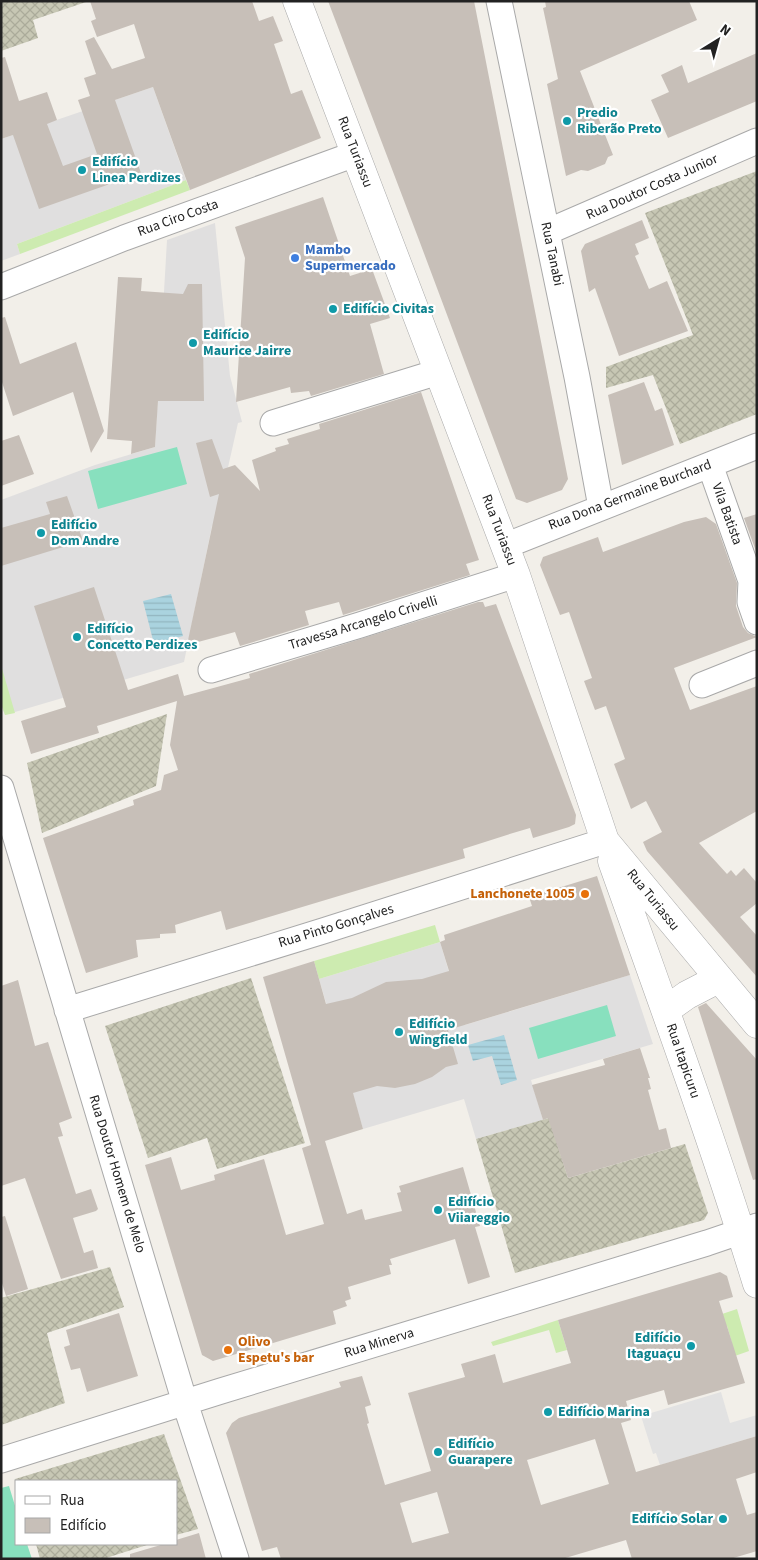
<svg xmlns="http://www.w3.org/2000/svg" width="758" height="1560" font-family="'Source Sans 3',sans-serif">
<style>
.residential{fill:#e0dfdf}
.construction{fill:url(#construction-cross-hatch)}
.grass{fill:#cdebb0}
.pitch{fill:#88e0be}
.parking{fill:#e2e2e2}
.water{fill:url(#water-rules)}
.building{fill:#c7bfb8;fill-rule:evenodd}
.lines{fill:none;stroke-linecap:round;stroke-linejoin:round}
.minor-casing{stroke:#a9a9a9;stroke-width:27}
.tertiary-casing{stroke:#a9a9a9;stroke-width:29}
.minor{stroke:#fff;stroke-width:25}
.tertiary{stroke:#fff;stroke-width:28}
.culture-dot{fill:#0f9aa8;stroke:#fff;stroke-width:2}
.shop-dot{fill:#3f7fe0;stroke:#fff;stroke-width:2}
.food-dot{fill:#e8710a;stroke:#fff;stroke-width:2}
.labels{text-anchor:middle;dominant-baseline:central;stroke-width:4.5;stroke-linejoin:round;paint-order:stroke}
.culture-label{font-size:14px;font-weight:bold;fill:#0d838f;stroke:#fff;text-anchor:start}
.street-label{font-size:14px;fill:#222;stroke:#fff}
.shop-label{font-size:14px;font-weight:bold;fill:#366cbe;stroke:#fff;text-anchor:start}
.food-label{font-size:14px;font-weight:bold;fill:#c56008;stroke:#fff;text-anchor:end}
</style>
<defs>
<pattern id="construction-cross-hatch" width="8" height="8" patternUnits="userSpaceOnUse" patternTransform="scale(1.25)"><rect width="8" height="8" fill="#c7c7b4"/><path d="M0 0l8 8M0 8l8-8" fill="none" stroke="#abab9a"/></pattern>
<pattern id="water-rules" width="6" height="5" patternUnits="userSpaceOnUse" patternTransform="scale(1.25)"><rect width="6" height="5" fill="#aad3df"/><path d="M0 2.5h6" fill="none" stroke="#92b5bf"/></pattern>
</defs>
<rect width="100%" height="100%" fill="#f2efe9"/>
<path class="residential" d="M153 87 186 180 17 244 20 254 1 261V139Z
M215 223 230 376 242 422 238 423 215 525 212 526 184 662 5 715 1 704V500L95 465 155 447 167 240Z
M440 942 465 1025 630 975 653 1044 531 1080 543 1120 476 1139 464 1099 363 1129 319 979Z"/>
<path class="construction" d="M1 1H89L33 20 38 38 1 51Z
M757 171V414L680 444 653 375 606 388V367L693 335 645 213Z
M167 714 156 786 42 833 27 763Z
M251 978 305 1143 217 1169 207 1138 148 1158 105 1026Z
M549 1118 568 1178 685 1144 708 1213 704 1220 515 1273 476 1139Z
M110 1267 124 1307 47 1333 65 1403 1 1425V1298Z
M164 1434 198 1529 176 1535V1481H16V1483L15 1479Z
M36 1544H150L103 1559H40Z"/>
<path class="grass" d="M186 180 190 190 20 254 17 244Z
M1 665 15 713 5 715 1 704Z
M435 925 440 942 319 979 314 961Z
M737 1309 749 1351 732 1357 729 1348 732 1343 727 1326 722 1324 719 1315Z
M558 1320 567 1350 556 1353 549 1330 493 1346 491 1342Z"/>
<path class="pitch" d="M177 447 187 484 98 509 88 471Z
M607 1005 616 1036 538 1059 529 1028Z
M9 1486 16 1509V1544H27L32 1559H1V1488Z"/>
<path class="parking" d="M721 1392 730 1423 757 1415V1436L660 1465 656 1453 653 1454 641 1416Z"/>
<path class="water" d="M171 594 183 636 154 644 143 601Z
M504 1035 517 1080 501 1085 492 1056 473 1061 468 1045Z"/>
<path class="building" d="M90 1H252L259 21 273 16 283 41 274 44 291 94 302 90 321 138 190 190 153 87 115 100 141 173 39 209 13 135 1 139V58L5 57 19 101 47 92 57 120 47 124 63 166 97 154 78 100 90 96 84 78 96 74 85 41 94 37 112 69 145 58 134 24 97 37 91 21 96 19Z
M328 1H474L568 479 562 490 527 503 516 499 419 240Z
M545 1H689L697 20 580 71 613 155 608 157 605 164 588 171 581 170 566 176 547 84 558 79 543 8 546 7Z
M757 53V101L668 138 651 100 669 92 661 75 682 65 688 83Z
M323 197 350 276 372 269 390 318 370 324 384 374 311 396 309 391 291 393 290 387 236 402 245 258 235 227Z
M642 220 649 238 635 244 639 254 635 256 649 289 667 281 688 331 619 356 595 288 589 292 581 251 585 244Z
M118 277 142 278 141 291 183 294 188 284H202L204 401H158L155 447 131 454 132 441 107 439Z
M5 317 20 364 76 342 104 431 91 453 73 392 13 416 1 379V318Z
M644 382 655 411 662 408 674 445 622 465 608 395Z
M421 392 479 560 466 564 470 575 343 615 339 602 305 611 309 625 240 646 235 632 187 645 219 494 210 497 196 443 212 439 223 469 235 465 260 491 252 460 276 451 275 448 289 444 287 439 320 429 319 424Z
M19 435 34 474 1 486V441Z
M67 496 83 541 1 566V528L50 514 46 502Z
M757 514V554L744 518Z
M706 517 716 524 737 583 736 606 743 627 748 633 757 637 674 668 690 710 757 686V811L699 843 727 874 731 870 736 876 744 868 757 883V903L740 917 757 936V977L647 851 643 842 662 832 646 801 631 809 614 764 625 759 607 709 606 706 595 710 584 681 592 678 569 612 560 615 540 565 543 557 598 537 603 552 684 522Z
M94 587 128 690 178 674 184 696 250 678 249 674 478 602H483L485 607 496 604 576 815 575 824 569 827 533 838 530 828 513 833 463 849 465 858 226 930 221 911 175 925 176 933 160 934V938L136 940 138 957 86 973 43 838 134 805 133 800 161 790 164 775 178 770 170 745 177 701 97 726 99 733 31 754 21 721 66 707 34 606Z
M597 876 630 975 448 1030 458 1064 446 1067 432 1077 415 1084 395 1088 377 1086 353 1093 363 1129 325 1141 347 1214 362 1209 365 1220 402 1211 397 1193 401 1192 399 1186 463 1167 480 1226 475 1227 490 1277 468 1284 455 1239 390 1259 392 1265H389L391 1274 348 1287 351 1299 345 1301 347 1306 333 1311 336 1324 213 1361 202 1355 145 1165 171 1157 181 1190 215 1180 214 1175 264 1159 286 1235 324 1224 302 1148 311 1145 263 977 314 961 326 1004 352 998 386 982 422 979 449 971 440 942 445 940 444 935 532 906 529 897Z
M18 980 35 1046 48 1042 72 1118 59 1123 63 1136 58 1137 76 1194 91 1189 98 1209 96 1211 73 1218 84 1253 93 1250 98 1268 61 1279 25 1178 1 1186V986Z
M706 1003 757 1060V1179L753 1180 698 1007Z
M640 1048 650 1078H648L651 1089 648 1090 659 1130 666 1128 671 1148 568 1178 548 1118 543 1120 532 1085 605 1065 603 1059Z
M5 1216 28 1289 6 1296 1 1280V1217Z
M720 1272 727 1276 733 1297 719 1301 745 1383 668 1405 664 1390 626 1401 631 1420 621 1423 636 1472 757 1436V1472L736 1479 747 1515 757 1512V1551L730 1559H632L626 1540 562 1559H281L277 1547 262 1551 226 1433 232 1423 239 1418 341 1387 339 1382 362 1376 371 1405 365 1407 369 1423 367 1424 385 1485 431 1471 408 1393 465 1377 461 1364 495 1354 503 1383 571 1363 558 1320ZM595 1439 609 1484 541 1505 527 1460ZM437 1492 449 1533 412 1543 400 1503Z
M119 1313 138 1376 87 1392 80 1368 71 1370 64 1347 70 1345 66 1330Z
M199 1533 206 1559H130V1554L164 1544H176V1540Z"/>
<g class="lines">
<g class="minor-casing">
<path id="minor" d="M499 1 577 377 601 507
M547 232 757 141
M1 287 124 238 355 154
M273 423 438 372
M710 465 751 581 750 602 757 622
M505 546 757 446
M211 670 360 625 516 575
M702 685 757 663
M1 788 185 1403 236 1559
M67 1010 323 931 605 841
M1 1460 221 1391 707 1243 757 1226"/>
</g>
<g class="tertiary-casing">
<path id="tertiary" d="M297 1 516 575 605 841 757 1024
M612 861C662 1001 713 1141 757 1284
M666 1010 687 995 718 979"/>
</g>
<use href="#minor" class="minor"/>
<use href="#tertiary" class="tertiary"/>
</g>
<g class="culture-dot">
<circle cx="567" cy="121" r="5"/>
<circle cx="82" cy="170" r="5"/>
<circle cx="333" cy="309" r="5"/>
<circle cx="193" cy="343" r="5"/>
<circle cx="41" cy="533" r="5"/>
<circle cx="77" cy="637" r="5"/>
<circle cx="399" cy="1032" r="5"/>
<circle cx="438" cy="1210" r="5"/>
<circle cx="691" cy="1346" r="5"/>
<circle cx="548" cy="1412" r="5"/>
<circle cx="438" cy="1452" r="5"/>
<circle cx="723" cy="1519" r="5"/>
</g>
<circle class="shop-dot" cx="295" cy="258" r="5"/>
<g class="food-dot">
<circle cx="585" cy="894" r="5"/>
<circle cx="228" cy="1350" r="5"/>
</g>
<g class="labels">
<g class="culture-label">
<text x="577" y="113">Predio<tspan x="577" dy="16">Riberão Preto</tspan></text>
<text x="92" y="162">Edifício<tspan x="92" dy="16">Linea Perdizes</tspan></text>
<text x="343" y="309">Edifício Civitas</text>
<text x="203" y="335">Edifício<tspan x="203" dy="16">Maurice Jairre</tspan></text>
<text x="51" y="525">Edifício<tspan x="51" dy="16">Dom Andre</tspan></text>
<text x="87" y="629">Edifício<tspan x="87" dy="16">Concetto Perdizes</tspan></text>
<text x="409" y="1024">Edifício<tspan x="409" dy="16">Wingfield</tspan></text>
<text x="448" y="1202">Edifício<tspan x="448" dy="16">Viiareggio</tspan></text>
<text x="681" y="1338" text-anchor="end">Edifício<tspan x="681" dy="16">Itaguaçu</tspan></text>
<text x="558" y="1412">Edifício Marina</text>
<text x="448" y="1444">Edifício<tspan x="448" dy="16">Guarapere</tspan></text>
<text x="713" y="1519" text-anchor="end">Edifício Solar</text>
</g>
<g class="street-label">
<text transform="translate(355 152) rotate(69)">Rua Turiassu</text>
<text transform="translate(652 187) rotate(-24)">Rua Doutor Costa Junior</text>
<text transform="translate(178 218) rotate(-20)">Rua Ciro Costa</text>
<text transform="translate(552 254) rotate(78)">Rua Tanabi</text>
<text transform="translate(630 495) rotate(-21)">Rua Dona Germaine Burchard</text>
<text transform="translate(727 514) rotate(70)">Vila Batista</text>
<text transform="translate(499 530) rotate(69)">Rua Turiassu</text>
<text transform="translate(363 623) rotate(-17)">Travessa Arcangelo Crivelli</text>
<text transform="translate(653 900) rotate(51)">Rua Turiassu</text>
<text transform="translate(336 926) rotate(-17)">Rua Pinto Gonçalves</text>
<text transform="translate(683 1061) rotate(71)">Rua Itapicuru</text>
<text transform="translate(117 1174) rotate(73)">Rua Doutor Homem de Melo</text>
<text transform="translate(379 1343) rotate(-17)">Rua Minerva</text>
</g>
<g class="shop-label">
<text x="305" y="250">Mambo<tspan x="305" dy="16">Supermercado</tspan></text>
</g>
<g class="food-label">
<text x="575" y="894">Lanchonete 1005</text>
<text x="238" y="1342" text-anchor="start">Olivo<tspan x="238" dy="16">Espetu's bar</tspan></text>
</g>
</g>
<rect width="758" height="1560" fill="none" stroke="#222222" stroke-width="5"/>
<rect x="15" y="1480" width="162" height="65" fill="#ffffff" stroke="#a7a7a7"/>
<rect x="25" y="1496" width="25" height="8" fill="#ffffff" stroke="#a7a7a7"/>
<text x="60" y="1505" font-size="15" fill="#222222">Rua</text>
<rect x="25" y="1518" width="25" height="15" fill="#c7bfb8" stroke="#a7a7a7"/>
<text x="60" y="1530" font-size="15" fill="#222222">Edifício</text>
<g transform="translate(718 40) rotate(37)" stroke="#ffffff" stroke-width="4" paint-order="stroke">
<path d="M0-4L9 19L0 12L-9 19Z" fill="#222222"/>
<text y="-8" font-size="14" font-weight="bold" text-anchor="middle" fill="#222222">N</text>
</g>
</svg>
